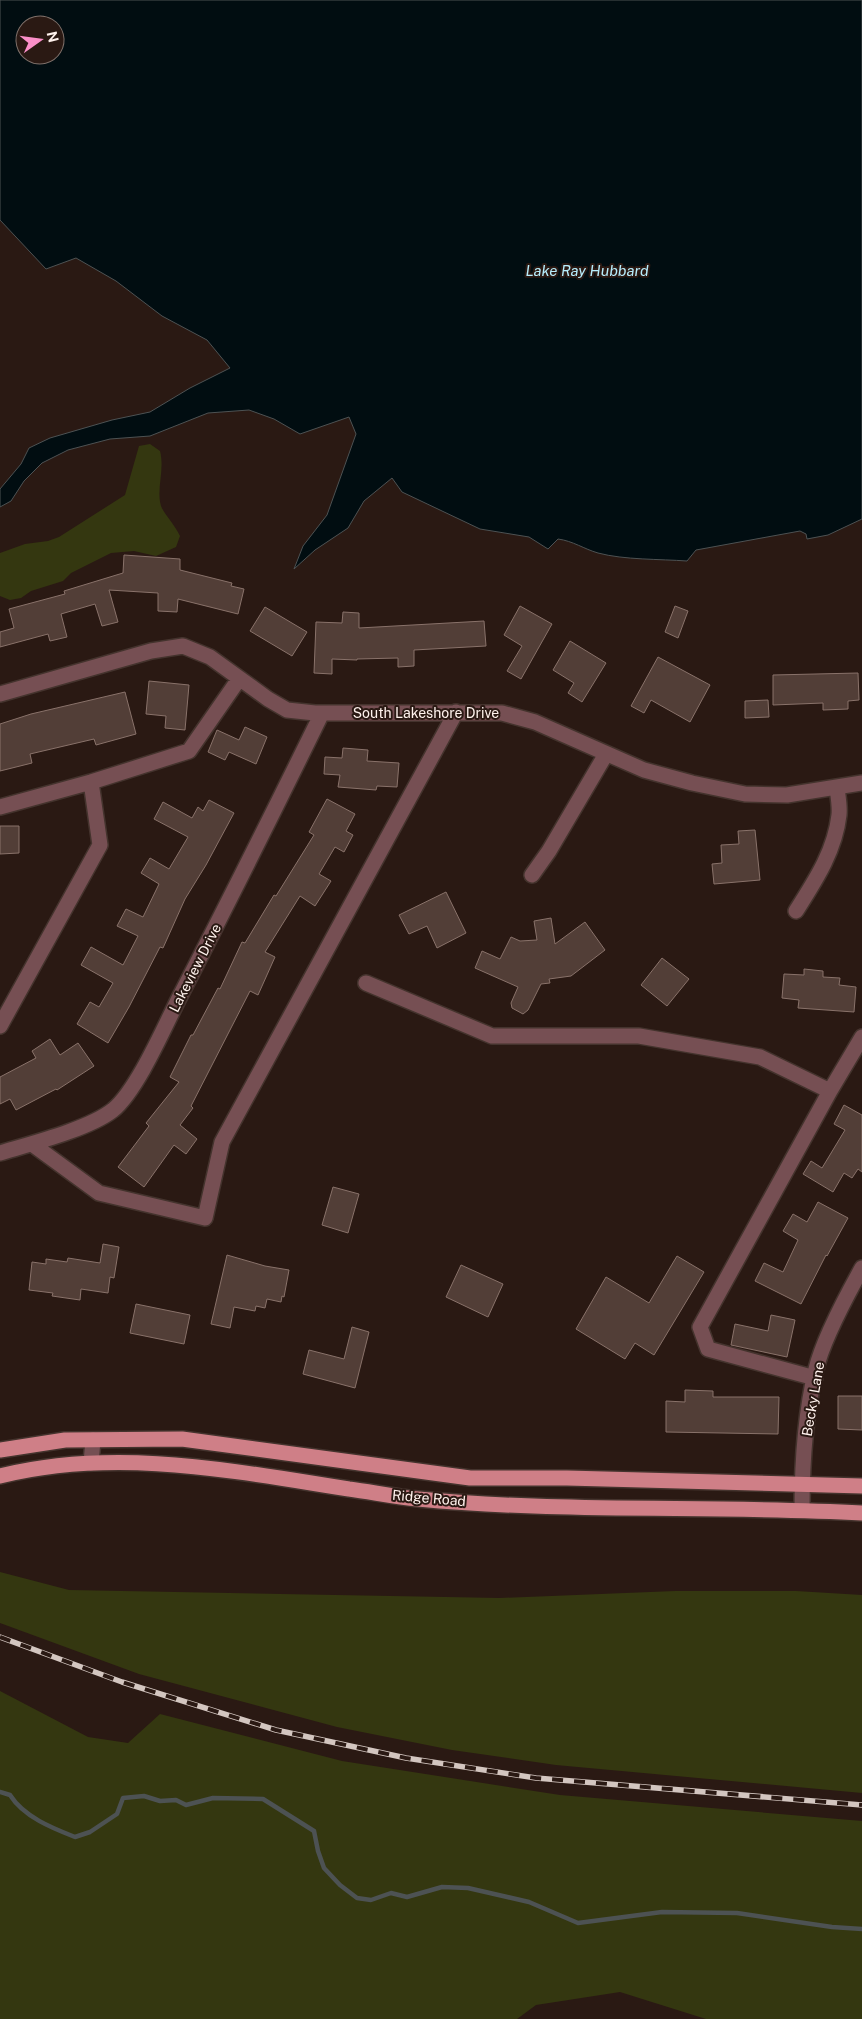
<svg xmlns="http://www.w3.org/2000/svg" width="862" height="2019" font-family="'Public Sans',sans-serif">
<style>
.green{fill:#343710}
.water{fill:#010d11;stroke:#4d5253;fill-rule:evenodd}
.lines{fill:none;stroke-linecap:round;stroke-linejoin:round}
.stream{stroke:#4d5253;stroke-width:4.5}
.building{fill:#523e37;stroke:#89726a}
.minor-casing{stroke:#44332d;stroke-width:18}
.major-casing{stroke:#44332d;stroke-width:18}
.minor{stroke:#764f53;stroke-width:15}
.major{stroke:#cf7f87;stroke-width:15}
.rail-casing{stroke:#d3c6c0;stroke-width:5.5}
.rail{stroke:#2a1913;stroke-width:4;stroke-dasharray:11;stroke-linecap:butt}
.labels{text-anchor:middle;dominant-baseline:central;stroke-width:4;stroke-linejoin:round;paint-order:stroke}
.street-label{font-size:14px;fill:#fff2ed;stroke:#2a1913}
.water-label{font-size:15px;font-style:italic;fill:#b7edfc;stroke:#2a1913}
</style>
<rect width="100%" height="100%" fill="#2a1913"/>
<path class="green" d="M150 444 160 451C165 470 156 489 161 506 164 514 175 525 180 536L176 547 156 556 134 551 111 553 71 573 63 581 31 591 21 598 10 600 0 596V553L25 544 48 541 59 537 125 495 139 446Z
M0 1572 69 1590 500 1598 675 1591H796L862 1595V1793L556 1765 452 1750 337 1727 139 1674 0 1623Z
M0 1691 88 1737 128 1743 160 1714 342 1761 560 1795 862 1821V2019H706L620 1992 536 2005 517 2019H0Z"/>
<path class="water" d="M0 0H862V519L828 535 807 539 806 534 800 531 696 550 687 561C660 559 624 560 598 553 584 549 573 541 558 539L548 549 529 537 480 529 402 492 392 478 364 501 348 528 315 550 294 569 303 546 327 515 356 434 349 417 300 434 274 419 249 410 208 413 150 436 110 439 68 450 42 463 24 481 11 501 0 507V489L21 464 29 448 50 438 112 420 150 412 190 388 230 368 207 340 162 316 116 281 76 258 46 269 0 220ZM25 25H55V55H25Z"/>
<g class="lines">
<path class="stream" d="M0 1792 10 1795C24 1817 52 1828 75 1837L90 1832 117 1814 123 1798 144 1796 160 1801 176 1800 186 1805 213 1798 263 1799 314 1831 318 1851 324 1868 340 1885 357 1898 371 1900 391 1893 407 1897 442 1887 468 1888 529 1902 578 1923 662 1912 737 1913 832 1927 862 1929"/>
</g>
<path class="building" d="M124 555 180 559V570L232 583 231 586 244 589 238 614 178 599 177 612 158 611V593L109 590 118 622 102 626 95 604 61 614 67 637 50 641 48 634 0 647V632L14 628 9 609 65 594 64 591 123 573Z
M520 606 552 624 521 679 507 671 522 646 504 635Z
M675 606 688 611 678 638 665 632Z
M265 607 307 632 292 656 250 631Z
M343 612 359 613V628L484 621 486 646 414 650V666L398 667V658L357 659V660L332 659V674L314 673 316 622 342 623Z
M570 641 606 663 582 702 568 693 574 683 553 670Z
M658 657 710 685 690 722 651 700 644 713 631 706Z
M858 673 859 700 848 701V709L823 710V703L773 705V675Z
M149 681 189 685 185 730 165 728 166 716 146 714Z
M125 692 136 734 96 745 94 739 30 754 32 763 0 771V724L31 714Z
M768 700 769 717 745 718V701Z
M245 727 267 737 256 764 229 752 225 760 208 752 217 730 239 740Z
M343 748 368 750 367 761 399 763 397 787 377 786 376 790 338 787 340 775 324 774 325 757 342 758Z
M327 799 355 814 346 831 353 835 344 852 335 847 319 874 331 881 315 906 300 896 265 952 275 957 258 995 250 991 191 1106 193 1108 180 1125 197 1139 186 1154 174 1145 144 1187 118 1167 149 1126 146 1123 179 1082 170 1077 191 1035H193L218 988 220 989 242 942 245 943 274 895 276 896 314 835 309 832Z
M209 800 234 813 206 865 185 899 163 948 160 947 129 1007 108 1043 77 1024 90 1002 99 1007 113 983 81 965 91 947 123 965 138 936 117 926 126 909 143 917 159 884 141 873 150 858 169 869 188 837 154 819 163 802 192 818 198 807 203 811Z
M0 826H19V853L0 854Z
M755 830 760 880 714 884 712 864 722 863 721 845 739 844 738 831Z
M446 892 466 933 437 948 427 926 409 934 399 915Z
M551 918 555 944 585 922 605 950 571 976 549 979 550 983 541 984 528 1010 523 1014 512 1008 511 1003 518 987 475 968 482 951 500 959 511 937 520 941 537 940 534 921Z
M662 958 689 979 667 1006 641 985Z
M804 969 823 971V977L840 978 839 985 856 987 854 1012 798 1008 799 1000 782 998 784 974 804 975Z
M50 1039 60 1055 78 1043 94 1066 57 1090 56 1089 16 1110 10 1099 0 1104V1077L36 1058 32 1051Z
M844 1105 862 1115V1172L858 1169 852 1178 844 1173 833 1192 803 1174 811 1161 822 1168 845 1130 834 1124Z
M333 1187 359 1194 348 1233 322 1225Z
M818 1202 848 1218 827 1256 826 1255 801 1304 755 1281 764 1263 783 1272 798 1240 783 1231 793 1214 807 1222Z
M103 1244 119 1247 114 1278 110 1277 108 1293 81 1289 80 1300 52 1296 53 1293 29 1290 32 1262 46 1264V1259L67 1262 68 1258 100 1263Z
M227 1255 265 1266 289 1270 284 1297 282 1296 281 1302 267 1299 265 1308 256 1306 255 1311 234 1307 230 1328 211 1324Z
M677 1256 704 1272 654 1355 635 1343 625 1359 576 1329 606 1277 649 1303Z
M461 1265 503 1284 488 1317 446 1297Z
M136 1304 190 1315 184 1344 130 1333Z
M771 1315 795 1320 787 1357 731 1345 735 1324 768 1331Z
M352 1327 369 1332 355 1388 303 1374 309 1350 344 1359Z
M685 1390 713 1391V1397H779L778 1434 666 1432V1401L685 1402Z
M838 1396H862V1430L838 1429Z"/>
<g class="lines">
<g class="minor-casing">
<path id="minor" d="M0 694 151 651 183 646 210 657 268 699 287 710 315 713H502L535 722 644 770 692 783 745 794 787 795 862 783
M0 807 91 782 189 751 239 679
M532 875 549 851 606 754
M796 911C815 881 835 851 839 815 840 807 838 796 837 788
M366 983 492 1036H639L760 1057 830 1091
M0 1026 100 845 91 782
M32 1144 99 1193 205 1218 222 1142 456 712
M0 1153C30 1144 89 1129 113 1110 137 1090 163 1030 178 1000 227 905 275 809 322 713
M815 1378 708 1349 700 1327 830 1091 862 1037
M91 1463 93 1440
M802 1510C802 1463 805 1414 816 1369 823 1340 847 1295 862 1268"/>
</g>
<g class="major-casing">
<path id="major" d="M0 1450 65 1440 182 1439 470 1478H567L862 1486
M0 1476C116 1447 233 1471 349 1489 372 1492 395 1497 418 1499 566 1513 714 1505 862 1513"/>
</g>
<use href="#minor" class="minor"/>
<use href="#major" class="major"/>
<g class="rail-casing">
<path id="rail" d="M0 1637 122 1682 276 1730 406 1758 536 1778 862 1805"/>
</g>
<use href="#rail" class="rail"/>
</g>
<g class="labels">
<g class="street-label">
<text x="426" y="713">South Lakeshore Drive</text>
<text transform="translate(195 968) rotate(-63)">Lakeview Drive</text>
<text transform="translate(813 1399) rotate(-80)">Becky Lane</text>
<text transform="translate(429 1498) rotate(5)">Ridge Road</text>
</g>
<g class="water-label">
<text x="587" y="270">Lake Ray Hubbard</text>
</g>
</g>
<g transform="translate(40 40) rotate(76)"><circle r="24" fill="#2a1913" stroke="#7f706a"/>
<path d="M0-4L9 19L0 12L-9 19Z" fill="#fa8fc8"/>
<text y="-8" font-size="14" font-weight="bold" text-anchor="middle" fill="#fff2ed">N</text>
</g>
</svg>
